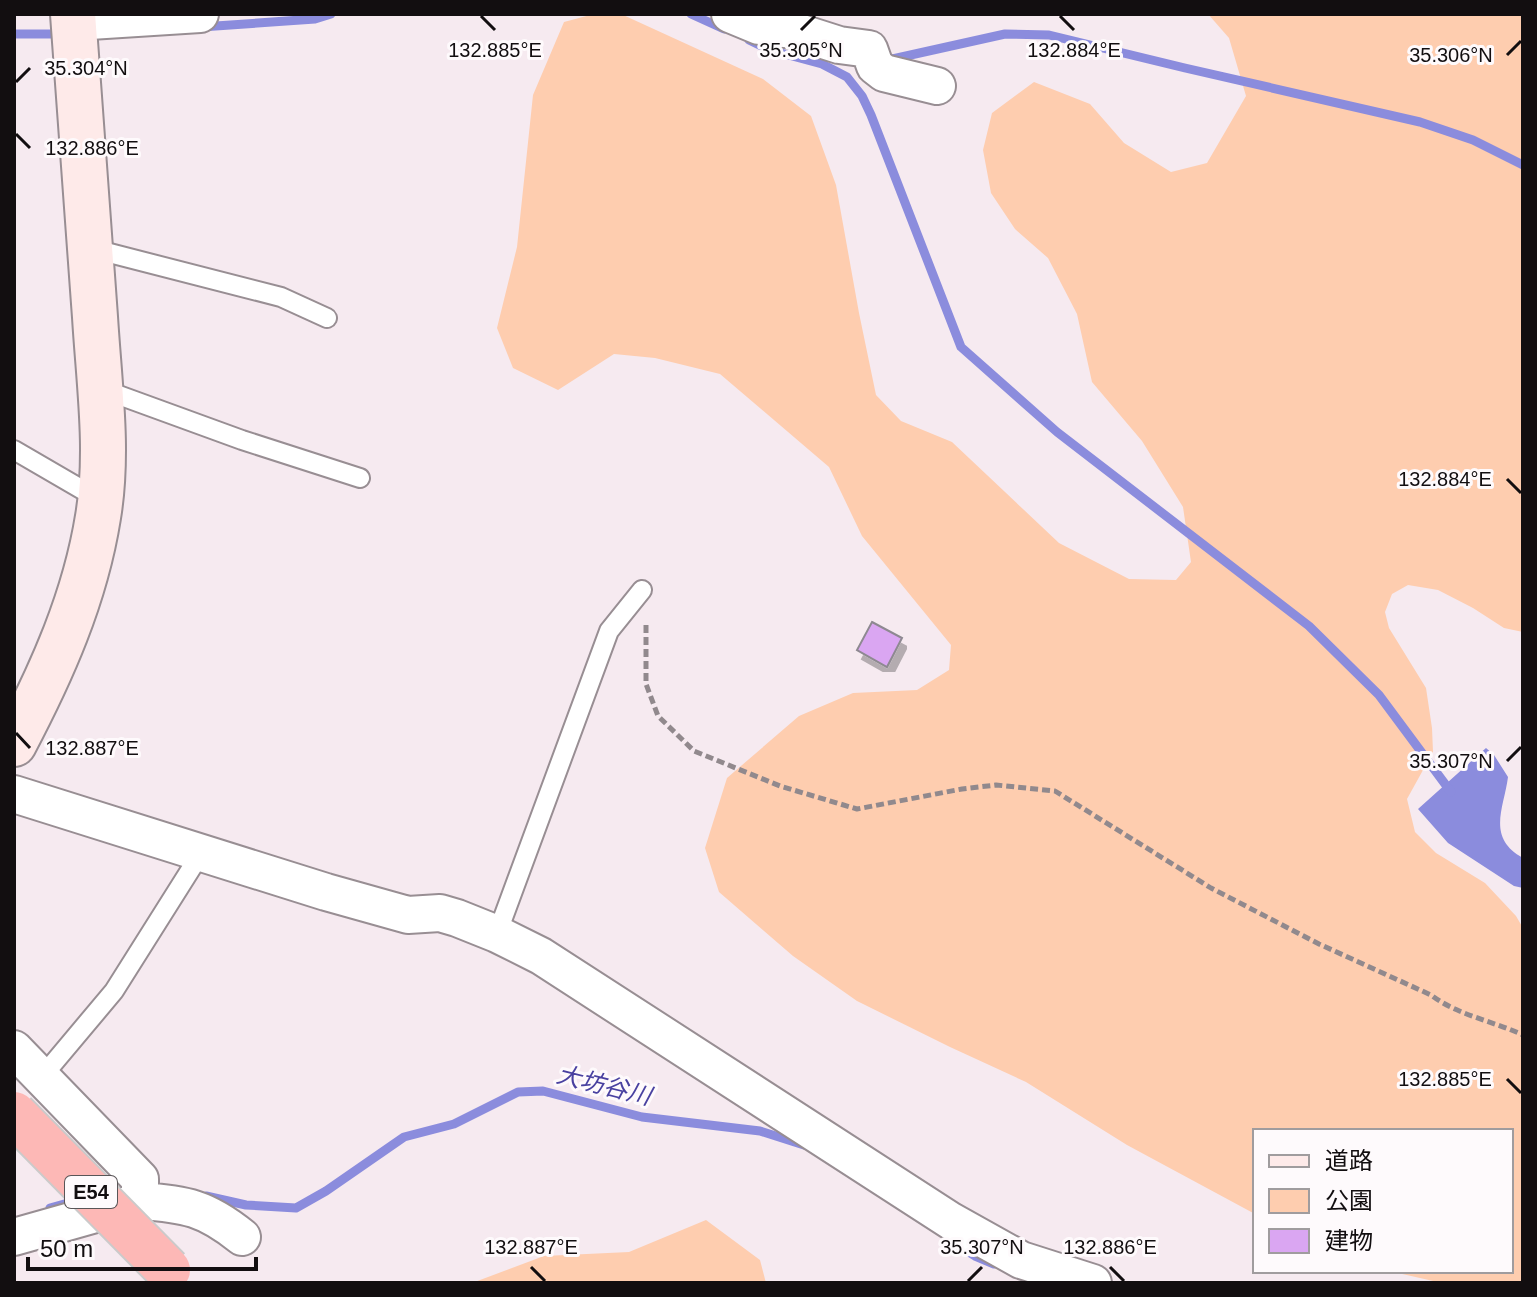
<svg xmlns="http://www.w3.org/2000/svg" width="1537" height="1297" font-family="Arial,'Noto Sans JP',sans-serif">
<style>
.green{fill:#fecdaf}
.water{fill:#8b8cdd}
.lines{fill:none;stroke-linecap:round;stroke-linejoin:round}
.stream{stroke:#8b8cdd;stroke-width:9}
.building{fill:#daa6f2;stroke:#8e8991;stroke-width:2;filter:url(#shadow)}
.lane-casing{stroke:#988e93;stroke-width:22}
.street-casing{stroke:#988e93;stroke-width:40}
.secondary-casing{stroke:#988e93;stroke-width:48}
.path{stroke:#91898d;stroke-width:5;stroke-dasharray:8 4;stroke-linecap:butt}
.lane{stroke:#fff;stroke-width:18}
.street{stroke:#fff;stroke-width:36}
.secondary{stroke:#feeae9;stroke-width:44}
.highway-bridge-casing{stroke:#cbcaca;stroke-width:48;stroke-linecap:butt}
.highway-bridge{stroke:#fdb8b6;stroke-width:44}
.ticks{fill:none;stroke:#120e10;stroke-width:3}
.labels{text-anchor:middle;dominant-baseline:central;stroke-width:6;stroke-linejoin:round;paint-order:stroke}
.shield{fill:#fefafc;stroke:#595557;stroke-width:2}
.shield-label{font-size:20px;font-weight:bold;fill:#120e10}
.water-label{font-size:24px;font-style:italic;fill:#4941a0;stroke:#fefafc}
.ticks-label{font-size:20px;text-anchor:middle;fill:#120e10;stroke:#fefafc;stroke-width:6;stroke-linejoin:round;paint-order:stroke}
</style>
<defs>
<filter id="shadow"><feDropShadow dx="5" dy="9" stdDeviation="0" flood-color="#0004"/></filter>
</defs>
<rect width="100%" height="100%" fill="#f6eaf0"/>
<path class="green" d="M594 14H621L763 79 811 116 836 185 859 313 876 395 901 421 952 442 1059 543 1129 579 1176 580 1191 562 1183 507 1142 441 1092 382 1077 314 1048 258 1015 229 991 193 983 150 992 113 1034 82 1090 104 1124 143 1171 172 1207 163 1246 96 1229 38 1208 14H1523V632L1504 628 1473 608 1438 590 1408 585 1392 594 1385 612 1389 628 1426 688 1432 728 1433 752 1407 799 1415 832 1436 853 1485 883 1516 916 1523 928V1283H1442L1389 1271H1511V1131H1255V1214L1127 1145 1026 1082 950 1047 857 1001 793 956 719 892 705 848 727 778 799 716 853 693 917 690 949 670 951 645 862 536 829 467 720 374 655 358 614 354 558 390 513 368 497 328 517 247 533 95 564 22Z
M706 1220 760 1260 766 1283H472L544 1256 629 1252Z"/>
<path class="water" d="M1486 748 1494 755 1508 777C1504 808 1486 838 1523 858V888L1514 886 1448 843 1418 809Z"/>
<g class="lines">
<path class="stream" d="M691 14 724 29
M201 27 315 19 331 14
M14 34H52
M749 40 770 50 822 64 847 77 862 96 871 115 961 347 1057 432 1309 626 1379 695 1451 792
M888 60 1005 34 1049 35 1185 68 1420 122 1473 140 1523 165
M206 1196 246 1205 296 1208 326 1191 404 1137 454 1124 518 1092 543 1091 642 1117 760 1131 804 1145
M50 1208 82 1199
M954 1243 975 1256 994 1264"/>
</g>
<path class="building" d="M872 622 902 638 887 667 857 650Z"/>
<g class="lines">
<g class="lane-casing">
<path id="lane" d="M90 248 281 297 327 318
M102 389 242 440 360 478
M14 450 100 500
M497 934 609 631 642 590
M41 1078 114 991 201 853"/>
</g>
<g class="street-casing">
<path id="street" d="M730 14 759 26 792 30 839 45 869 49 875 66 884 73 937 86
M74 22 200 14
M14 794 326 892 408 915 440 913 457 918 497 934 541 956 951 1221 1021 1260 1093 1283
M14 1049 140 1179V1201C186 1204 206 1208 242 1237
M14 1237 131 1204"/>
</g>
<g class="secondary-casing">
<path id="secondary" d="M14 744C52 672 85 598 98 517 109 452 99 383 95 317 88 216 80 115 73 14"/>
</g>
<path class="path" d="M646 625V684L658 716 694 751 780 786 857 809 962 789 996 785 1055 791 1211 888 1319 944 1431 995C1457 1015 1493 1021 1523 1035"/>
<use href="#lane" class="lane"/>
<use href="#street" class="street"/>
<use href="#secondary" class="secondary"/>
<g class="highway-bridge-casing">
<path id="highway-bridge" d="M14 1114 168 1270"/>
</g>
<use href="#highway-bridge" class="highway-bridge"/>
</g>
<path class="ticks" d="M481 16 495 30M1060 16 1074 30M801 30 815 16M1507 55 1521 41M16 82 30 68M16 134 30 148M1507 479 1521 493M16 733 30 748M1507 761 1521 747M1507 1079 1521 1093M531 1267 545 1281M1110 1267 1124 1281M968 1281 982 1267"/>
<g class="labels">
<rect class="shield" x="65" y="1176" width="52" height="32" rx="6"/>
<g class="shield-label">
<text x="91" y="1192">E54</text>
</g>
<g class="water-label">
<text transform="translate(604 1085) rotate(14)">大坊谷川</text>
</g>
</g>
<g class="ticks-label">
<text x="801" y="57">35.305°N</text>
<text x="495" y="57">132.885°E</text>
<text x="1074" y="57">132.884°E</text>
<text x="1451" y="62">35.306°N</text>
<text x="86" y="75">35.304°N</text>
<text x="92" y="155">132.886°E</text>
<text x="1445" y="486">132.884°E</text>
<text x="92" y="755">132.887°E</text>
<text x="1451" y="768">35.307°N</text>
<text x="1445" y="1086">132.885°E</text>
<text x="531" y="1254">132.887°E</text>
<text x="1110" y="1254">132.886°E</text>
<text x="982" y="1254">35.307°N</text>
</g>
<rect width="1537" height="1297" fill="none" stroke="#120e10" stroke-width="32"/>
<rect x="1253" y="1129" width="260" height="144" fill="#fefafc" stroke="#a09c9e" stroke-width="2"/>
<rect x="1269" y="1155" width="40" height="12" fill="#feeae9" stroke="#a09c9e" stroke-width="2"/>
<text x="1325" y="1169" font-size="24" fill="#120e10">道路</text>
<rect x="1269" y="1189" width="40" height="24" fill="#fecdaf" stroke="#a09c9e" stroke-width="2"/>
<text x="1325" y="1209" font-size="24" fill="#120e10">公園</text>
<rect x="1269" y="1229" width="40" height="24" fill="#daa6f2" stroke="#a09c9e" stroke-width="2"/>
<text x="1325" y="1249" font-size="24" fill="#120e10">建物</text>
<path d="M28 1257v12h228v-12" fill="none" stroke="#120e10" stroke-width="4"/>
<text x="40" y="1257" font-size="24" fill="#120e10" stroke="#fefafc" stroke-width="6" paint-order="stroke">50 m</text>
</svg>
